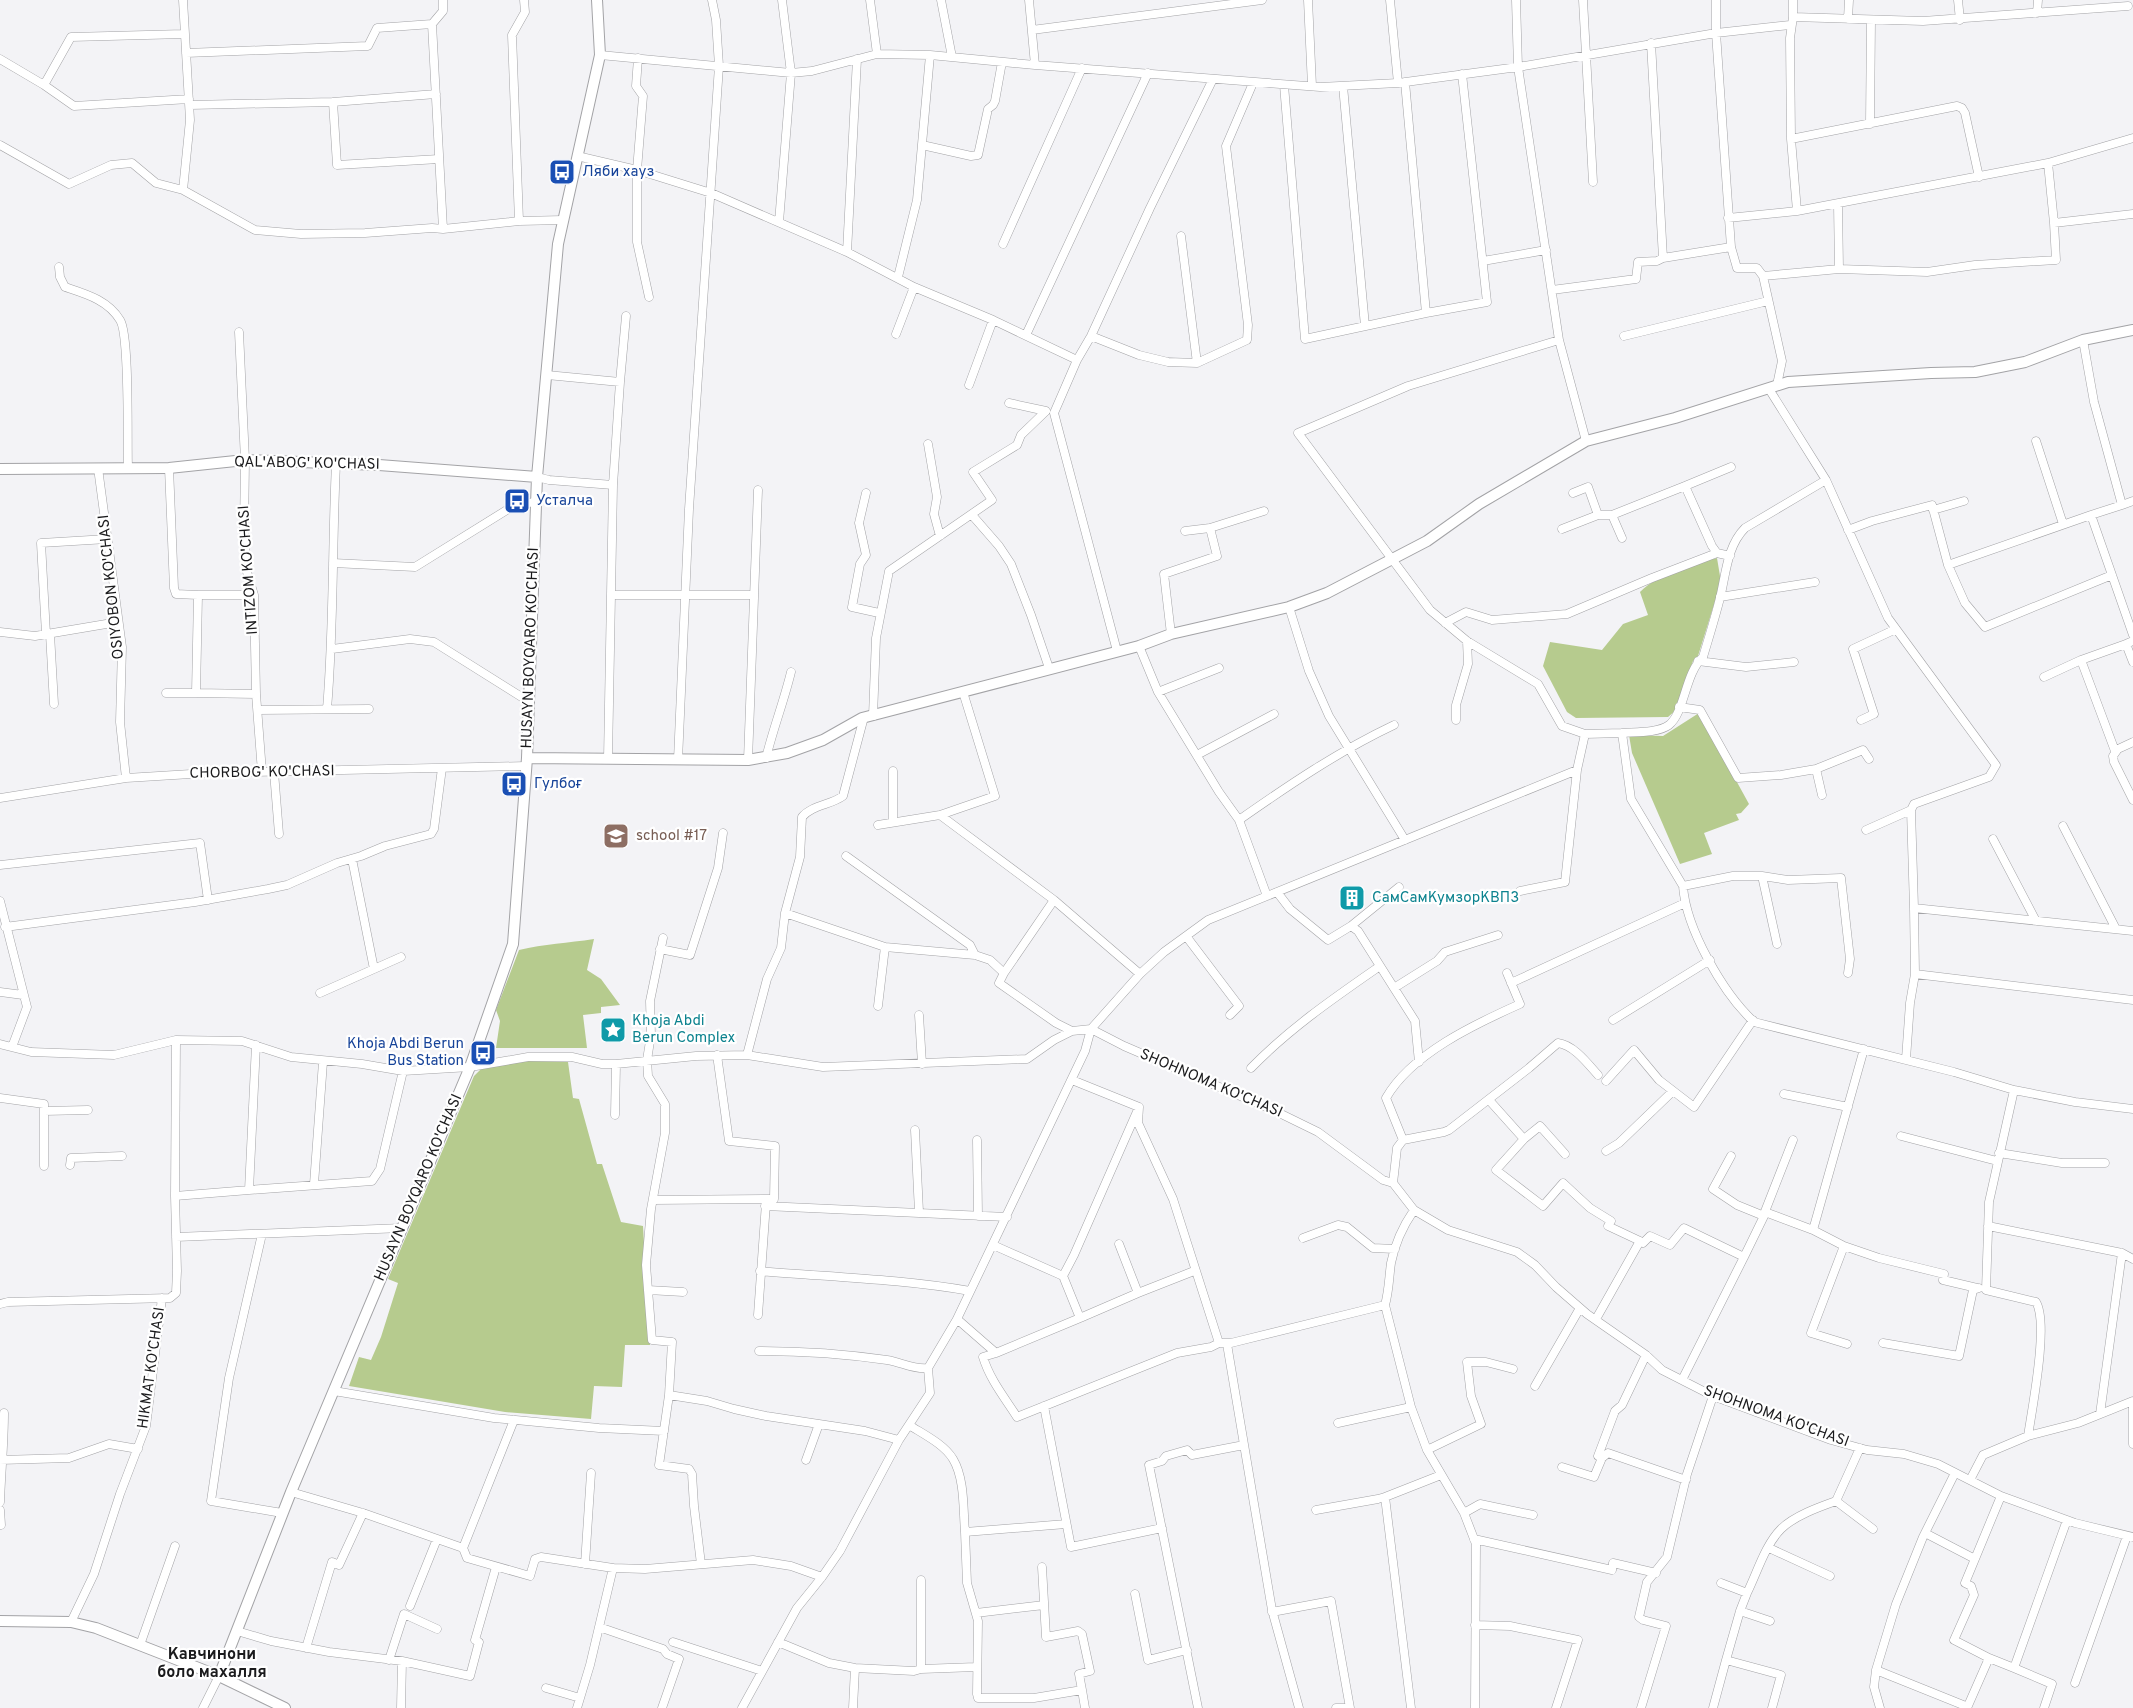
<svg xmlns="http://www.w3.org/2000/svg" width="2133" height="1708" font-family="Overpass,sans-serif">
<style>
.green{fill:#b6cb8e}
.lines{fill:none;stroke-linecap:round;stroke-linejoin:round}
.street-casing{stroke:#a3a3a6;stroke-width:9}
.secondary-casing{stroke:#a3a3a6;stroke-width:12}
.street{stroke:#fff;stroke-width:8}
.secondary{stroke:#fff;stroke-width:10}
.labels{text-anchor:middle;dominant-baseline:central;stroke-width:4.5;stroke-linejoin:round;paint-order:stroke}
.transit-label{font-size:15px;fill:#164399;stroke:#fff;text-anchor:start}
.street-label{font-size:15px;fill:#1b1b1d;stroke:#fff}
.education-label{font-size:15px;fill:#785e54;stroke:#fff;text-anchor:start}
.culture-label{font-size:15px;fill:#0d838f;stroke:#fff;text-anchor:start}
.neighbourhood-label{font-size:16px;font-weight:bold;fill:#1b1b1d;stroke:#fff}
</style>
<rect width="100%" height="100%" fill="#f3f3f6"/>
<path class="green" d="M1717 558 1721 582 1698 656 1693 661 1676 710 1668 717 1576 718 1567 712 1543 666 1550 642 1602 650 1623 624 1648 615 1640 592C1660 573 1690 564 1717 558Z
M1699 713 1749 804 1741 813 1736 814 1739 820 1704 833 1712 854 1680 864 1632 753 1629 735 1663 736Z
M594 939 587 970 601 979 620 1005 601 1007V1013L583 1015 587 1048H496L500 1021 496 1010 519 950C544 944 568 943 594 939Z
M526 1061 568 1062 573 1098 579 1099 597 1164H602L621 1222 643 1226 650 1345H625L622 1387 594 1386 591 1419 505 1412 349 1386 359 1357 371 1360 381 1337 398 1283 388 1279 474 1076 481 1069Z"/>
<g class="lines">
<g class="street-casing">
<path id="street" d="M183 0 190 120 183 190
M870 0 877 54
M941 0 952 57
M1029 0 1035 65
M1308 0 1312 86
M1390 0 1398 83
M1516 0 1518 67 1559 340 1586 441
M1583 0 1593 182
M1716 0V33L1731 247 1737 268H1757L1763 276 1782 361 1777 385
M1958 0 1960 20
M2037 13 2038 0
M1793 17V0
M1848 19 1849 0
M1032 30 1262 0
M1651 43 1663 258 1731 247
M186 53 368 46 377 28 432 24
M600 55 791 73 812 71 877 54 930 55 1035 65 1320 87 1398 83 1518 67 1716 33 1790 25
M638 58 636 86 643 96 637 170V242L649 297
M0 59 44 85 71 37 184 34
M1405 82 1426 313 1487 302 1462 74
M44 85 74 106 189 99
M1284 85 1305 339 1426 313
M1343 86 1365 326
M436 94 333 102 337 165 439 159
M190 105 333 102
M1870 124 1871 20
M1791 139 1957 106 1962 108 1965 113 1979 177
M0 145 69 184 111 165 132 163 156 183 183 190 255 230 301 234 365 233 432 228 443 229 519 221 563 220
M922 145 971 156 978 155 988 109 993 105 995 101 1002 62
M577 156 637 170 711 193 847 252 914 287 993 320 1077 360
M2048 163 2133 138
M1838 204 1839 269
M1728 218 1797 211
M519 221 512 35 525 12 524 0
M779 222 791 73 782 0
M2054 223 2048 163 1797 211 1791 139 1790 38 1793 17 1923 21 2128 6
M443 229 432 24 443 11V0
M1181 236 1197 363 1247 340 1248 325 1226 146 1253 83
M1003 244 1082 68
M847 252 857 59
M1483 261 1546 250
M59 267 60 277 65 287C86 294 108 300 120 320 130 335 127 443 128 468
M1763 276 1839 269 1927 272 1975 265 2056 260 2054 223 2133 214
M898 277 917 200 930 55
M1552 290 1636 279 1638 262 1657 261 1663 258
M239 332 245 460 244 532 247 572 254 595 256 694 262 772
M896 334 914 287
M1026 335 1148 73
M1091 336 1139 355 1168 362 1197 363
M1624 336 1768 301
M1559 340 1408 386 1298 433 1430 610 1467 641 1538 684 1562 726 1585 734 1622 733 1631 799 1683 886C1686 929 1723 993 1754 1022L1954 1072 2014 1090 2075 1102 2133 1109
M2083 340 2094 402 2122 505 2091 515 2133 635
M547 375 620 382 626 316
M969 385 993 320
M1769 389 1826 480 1888 618 1996 765 1989 777 1914 804 1911 810 1914 908
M2036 441 2063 524
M928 444 937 497 934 514 940 536
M98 468 122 647 120 722 126 778
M169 468 174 588 176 594 198 595
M537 477 549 480 613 485
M866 493 859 523 866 555 860 564 852 607 879 613
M1573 493 1588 487 1598 515
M2122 505 2133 501
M1933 510 1964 501
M972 515 999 546 1011 564 1031 615 1049 668
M2091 515 1948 565 1965 603 1985 627 2112 575
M1210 528 1264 511
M1562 529 1598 515H1612
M1848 530 1872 521 1932 505 1948 565
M1622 538 1612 515 1685 486
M1730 556 1717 553 1712 546 1685 486 1731 467
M333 563 415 567 510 508 537 501
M254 595H198L196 693 256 694
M612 595H754
M1720 597 1815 582
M1289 607 1309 671 1329 716 1405 840
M1445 623 1466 612 1492 620 1567 614 1652 578 1717 553
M0 632 35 636 118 622
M46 634 41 543 107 539
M50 634 54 704
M1171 634 1164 574 1217 556 1210 528 1185 531
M2133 641 2126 644 2133 662
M1139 646 1158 692 1219 792 1239 820 1267 896
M332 649 410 639 434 642 528 701
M1117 651 1054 413 1077 360 1091 336 1150 208 1213 79
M1698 661 1746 667 1794 662
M2044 677 2081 660
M963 692 995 796 940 815 1054 900
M1158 692 1219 668
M166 693H196
M1679 707 1700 710 1738 778 1781 775 1816 769 1863 750 1869 759
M327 709C334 627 332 545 336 464
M258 710 369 709
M873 716 876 638 889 571 992 500 973 472 1017 445 1021 435 1046 411 1009 403
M1456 720V705L1468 664 1467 641
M1861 720 1874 714 1853 649 1896 629
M1622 733C1636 732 1658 733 1669 725 1685 712 1685 673 1703 657 1709 637 1715 618 1720 598 1726 574 1727 546 1745 528L1826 480
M2133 742 2118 749 2113 756 2114 762 2133 800
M2115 751 2081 660 2126 644
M1197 755 1274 714
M766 758C773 729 784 701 791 672
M608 759 613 485 620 382
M678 760 689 509 719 66 716 20 712 0
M748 760 758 490
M1816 769 1822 795
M893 771V822
M274 772 279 834
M0 798 126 778 207 773 526 766
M1239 820C1289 785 1339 751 1394 725
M878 825 940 815
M2063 826 2116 929
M1866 830 1911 810
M1993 839 2036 921
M846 856 970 945 975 955
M0 865 200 843 208 900
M1762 876 1788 880 1841 878 1850 959 1848 973
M1683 886 1733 876H1762L1777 944
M1520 891 1565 882 1577 770
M1277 892 1290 909 1328 940 1351 926 1399 887
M0 901 27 1007 12 1047
M785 913 885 947 975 955 990 960 1004 973 999 983 1056 1023 1072 1031
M1351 926 1358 931 1394 988 1437 961 1445 952 1498 935
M5 927 195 902 268 889 287 885 337 863 361 856 385 846 431 834 434 829 442 768
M1186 936 1239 1006 1230 1015
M663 938 650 1001 651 1035 647 1060 648 1076 665 1104V1133L651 1209 646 1265 652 1340 672 1342 669 1395 659 1465 689 1469 692 1474 694 1506 701 1564
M660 949 690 955 718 868 723 833
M374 969 401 957
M1004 973 1054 900 1140 974
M1915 974 2133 1000
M1511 983 1685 903
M1394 988 1415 1021 1419 1062
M0 992 23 995
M320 993 374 969 352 859
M878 1006 885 947
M919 1015 922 1064
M1613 1020 1710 960
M0 1044 31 1052 114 1055 176 1040 242 1041 291 1057 362 1064 403 1071 470 1067 528 1057H572L602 1064H616L696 1056 747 1055 823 1067 1027 1059 1054 1040 1072 1031 1091 1029 1124 1046 1273 1110 1318 1132 1383 1180 1393 1183 1414 1210 1448 1230 1517 1252 1535 1265 1556 1287 1587 1314 1646 1355 1662 1370 1713 1396 1831 1440 1867 1450 1904 1454 1938 1464 2001 1496 2075 1523 2133 1537
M747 1055 767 979 781 948 785 913 800 857 802 817C812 805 831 805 843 796L864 717
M1906 1059 1910 1003 1915 974 1914 908 2133 931
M1251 1068C1290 1028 1334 998 1380 966
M1606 1081 1634 1050 1659 1080 1694 1107 1753 1020
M1784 1094 1848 1107
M0 1098 44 1104V1166
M1489 1100 1524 1139 1540 1126 1565 1154
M1139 1107 1138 1123 1173 1199 1219 1343H1231L1385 1305
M44 1111 88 1110
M615 1115 616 1064
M915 1130 919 1212
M1901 1136 1997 1161
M1524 1139 1496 1170 1543 1206 1563 1183 1590 1208 1611 1221 1608 1226 1640 1241
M977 1140 978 1216
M1403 1140 1386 1098C1411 1054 1475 1024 1520 1004L1507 973
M1606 1151 1619 1143 1673 1091
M1999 1153 2062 1163H2105
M1731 1156 1713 1189 1737 1205 1764 1216 1744 1257
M70 1165 71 1158 122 1156
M1393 1183 1397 1148 1403 1140 1444 1132 1449 1130 1529 1068 1558 1043C1574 1045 1588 1064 1598 1075
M314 1184 323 1062
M249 1190 372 1181 380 1169 403 1071
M175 1196 249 1190 256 1045
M653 1200 774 1199 775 1146 729 1141 717 1055
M765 1206 1007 1217
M1765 1212 1813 1230 1844 1246 1879 1258 1944 1274 1943 1280 1977 1288
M1764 1214 1793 1140
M1988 1226 2122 1253 2100 1414
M1813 1230 1864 1049
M262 1234 229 1378 211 1501 282 1513
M176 1237 402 1228
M1303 1238 1338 1225 1347 1227 1373 1248 1395 1249
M993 1245 1063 1276
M1844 1246 1811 1333 1847 1344
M2122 1253 2133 1259
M760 1271C830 1277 901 1279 970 1291
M648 1290 683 1292
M1138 1293 1194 1271
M0 1304 8 1302 170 1298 176 1293 177 1271 175 1196 176 1040
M758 1315 766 1203
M1080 1318 1138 1293 1119 1244
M957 1319 996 1353 983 1357C990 1380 1005 1398 1017 1417L1177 1353 1211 1347 1219 1343
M1596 1319 1640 1241 1643 1243 1650 1236 1670 1245 1684 1228 1744 1257 1682 1380
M1883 1343 1959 1356 1973 1290 1979 1288
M1227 1344 1272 1610 1299 1708
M759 1351C802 1351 845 1354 887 1360 901 1362 914 1370 928 1368
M996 1353 1080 1318 1063 1276 1074 1255 1139 1107 1072 1080
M1535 1386 1580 1308
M334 1391 494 1418 599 1428 664 1431
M669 1395 707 1401 734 1409 766 1416 865 1431 899 1440
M2133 1402V1444
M1044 1406 1071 1547 1162 1528
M1411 1407 1385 1305C1389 1291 1389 1277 1391 1263 1395 1243 1403 1226 1414 1210
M514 1420 463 1548 467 1558 530 1576 535 1559 541 1557 613 1568 645 1569 753 1560 791 1566 822 1577
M1338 1423 1411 1407 1427 1450 1464 1513 1476 1544 1475 1708
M909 1425C923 1434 944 1444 953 1459 965 1479 963 1510 965 1532
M2028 1436 2078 1423 2133 1401
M1427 1450 1481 1424 1471 1396 1467 1362H1486L1513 1369
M1602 1458 1598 1456 1615 1411 1622 1405 1646 1355
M0 1460 69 1458 109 1444 138 1449
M806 1460 819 1424
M1562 1467 1594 1477 1602 1458 1608 1453 1686 1480
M1970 1480 1983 1455 2028 1436C2032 1409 2049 1323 2036 1302L1986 1290 1989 1202 2014 1090
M291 1492 363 1513 463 1548
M1836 1501 1873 1529
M0 1502C1 1472 4 1443 4 1413
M0 1510 1 1525
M1316 1510 1378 1499 1385 1497
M1464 1513 1480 1504 1533 1515
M1925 1533 1975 1559
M1474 1539 1612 1570 1613 1563 1656 1573
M1769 1548 1830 1576
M585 1564 591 1473
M1042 1567 1046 1637 1078 1631 1082 1634 1090 1671 1079 1674 1082 1690 1034 1698H978L977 1694 978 1621 967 1583 965 1532 1066 1524
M921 1580V1669L976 1667
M1721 1583 1747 1593C1757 1573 1765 1545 1781 1529 1794 1516 1819 1507 1836 1501L1860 1448
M1747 1593 1740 1611 1770 1621
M1135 1594 1148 1660 1187 1650
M410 1606 437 1539
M1740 1611 1726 1660 1781 1675 1772 1708
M1272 1612 1331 1601 1350 1708
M976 1613 1044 1605
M71 1622 94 1574 120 1494 146 1426 162 1298
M1475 1625 1510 1626 1578 1640 1556 1708
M599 1627 663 1649 667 1654 679 1659 662 1708
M237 1631 271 1641 329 1652 402 1661 470 1676 479 1642 475 1640 496 1567
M673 1642 762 1671
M778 1642 829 1663 855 1668 914 1671 921 1669
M140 1645 175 1546
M306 1648 332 1562 339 1565 363 1513
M1989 1658 1954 1640 1974 1595 1971 1586 1965 1583 2001 1496
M389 1660 404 1614 437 1629
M1876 1670 1963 1705 1966 1708
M2075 1683 2127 1536
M546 1688 580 1698
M1082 1690 1085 1708
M203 1708 219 1676
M401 1708 402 1661
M577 1708 590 1665 613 1568
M742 1708 797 1608 822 1577 840 1551 899 1440 930 1393 928 1368 957 1319 1085 1051 1091 1029 1140 974 1164 952 1208 920 1577 770 1585 734
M853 1708 855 1668
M1198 1708 1149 1465 1162 1461 1166 1456 1187 1450 1192 1455 1244 1445
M1336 1708H1350
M1411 1708 1385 1497 1441 1475
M1641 1708 1666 1626 1643 1620 1639 1617 1647 1582 1667 1557 1687 1474 1713 1396
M1713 1708 1726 1660
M1880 1708 1874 1687 1876 1670 1896 1604 1923 1537 1955 1473
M1967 1708 1989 1658 2014 1668
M2044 1708 2052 1684 2014 1668 2067 1520"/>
</g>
<g class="secondary-casing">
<path id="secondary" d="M0 469 169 468 245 460 379 465 537 477
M527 758 748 760 787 753 823 740 862 718 1139 646 1171 634 1289 607 1327 593 1427 541 1479 504 1586 441 1675 418 1788 382 1931 373 1975 372 2025 362 2083 340 2133 330
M0 1621 71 1622 96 1628 219 1676 285 1708
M219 1676 291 1492 470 1067 513 944 527 758 537 477 558 244 600 55 597 0"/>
</g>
<use href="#street" class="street"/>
<use href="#secondary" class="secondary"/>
</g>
<defs>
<g id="bus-square" transform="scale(1.35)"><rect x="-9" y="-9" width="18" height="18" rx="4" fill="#1a4fb4" stroke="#fff"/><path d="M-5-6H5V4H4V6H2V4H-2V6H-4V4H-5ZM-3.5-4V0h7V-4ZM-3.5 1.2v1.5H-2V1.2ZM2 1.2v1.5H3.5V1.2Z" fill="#fff"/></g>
<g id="school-square" transform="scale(1.35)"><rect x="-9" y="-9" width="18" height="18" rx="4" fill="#8d6e63" stroke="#fff"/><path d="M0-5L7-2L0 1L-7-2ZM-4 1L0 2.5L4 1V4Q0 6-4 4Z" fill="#fff"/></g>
<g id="building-square" transform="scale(1.35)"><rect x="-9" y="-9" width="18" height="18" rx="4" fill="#0f9aa8" stroke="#fff"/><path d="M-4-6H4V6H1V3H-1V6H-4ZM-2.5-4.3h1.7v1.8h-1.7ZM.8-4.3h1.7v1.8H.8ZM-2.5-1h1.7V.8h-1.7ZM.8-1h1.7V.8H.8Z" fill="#fff"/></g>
<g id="sight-square" transform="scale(1.35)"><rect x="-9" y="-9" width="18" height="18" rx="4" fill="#0f9aa8" stroke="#fff"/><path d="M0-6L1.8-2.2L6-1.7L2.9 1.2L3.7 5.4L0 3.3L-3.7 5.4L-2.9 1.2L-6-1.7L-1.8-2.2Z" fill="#fff"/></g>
</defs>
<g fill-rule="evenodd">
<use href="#bus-square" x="562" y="172"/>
<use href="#bus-square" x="517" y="501"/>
<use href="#bus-square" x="514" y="784"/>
<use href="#school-square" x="616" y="836"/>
<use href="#building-square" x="1352" y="898"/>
<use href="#sight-square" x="613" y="1030"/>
<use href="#bus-square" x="483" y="1053"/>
</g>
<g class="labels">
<g class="transit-label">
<text x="582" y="172">Ляби хауз</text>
<text x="536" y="501">Усталча</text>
<text x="534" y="784">Гулбоғ</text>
<text x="464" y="1044" text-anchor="end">Khoja Abdi Berun<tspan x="464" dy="17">Bus Station</tspan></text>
</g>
<g class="street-label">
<text transform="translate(307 464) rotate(1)">QAL'ABOG' KO'CHASI</text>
<text transform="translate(249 570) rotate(-94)">INTIZOM KO'CHASI</text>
<text transform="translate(112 587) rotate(-96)">OSIYOBON KO'CHASI</text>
<text transform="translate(531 648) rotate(-88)">HUSAYN BOYQARO KO'CHASI</text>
<text transform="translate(262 773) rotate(-1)">СHORBOG' KO'CHASI</text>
<text transform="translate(1211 1084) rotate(23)">SHOHNOMA KO'CHASI</text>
<text transform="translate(419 1188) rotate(-67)">HUSAYN BOYQARO KO'CHASI</text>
<text transform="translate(152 1368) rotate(-82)">HIKMAT KO'CHASI</text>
<text transform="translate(1776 1417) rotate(20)">SHOHNOMA KO'CHASI</text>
</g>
<g class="education-label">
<text x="636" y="836">school #17</text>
</g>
<g class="culture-label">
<text x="1372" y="898">СамСамКумзорКВП3</text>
<text x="632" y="1021">Khoja Abdi<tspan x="632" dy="17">Berun Complex</tspan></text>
</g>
<g class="neighbourhood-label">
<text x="212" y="1655">Кавчинони<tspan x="212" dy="18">боло махалля</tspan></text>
</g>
</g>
</svg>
